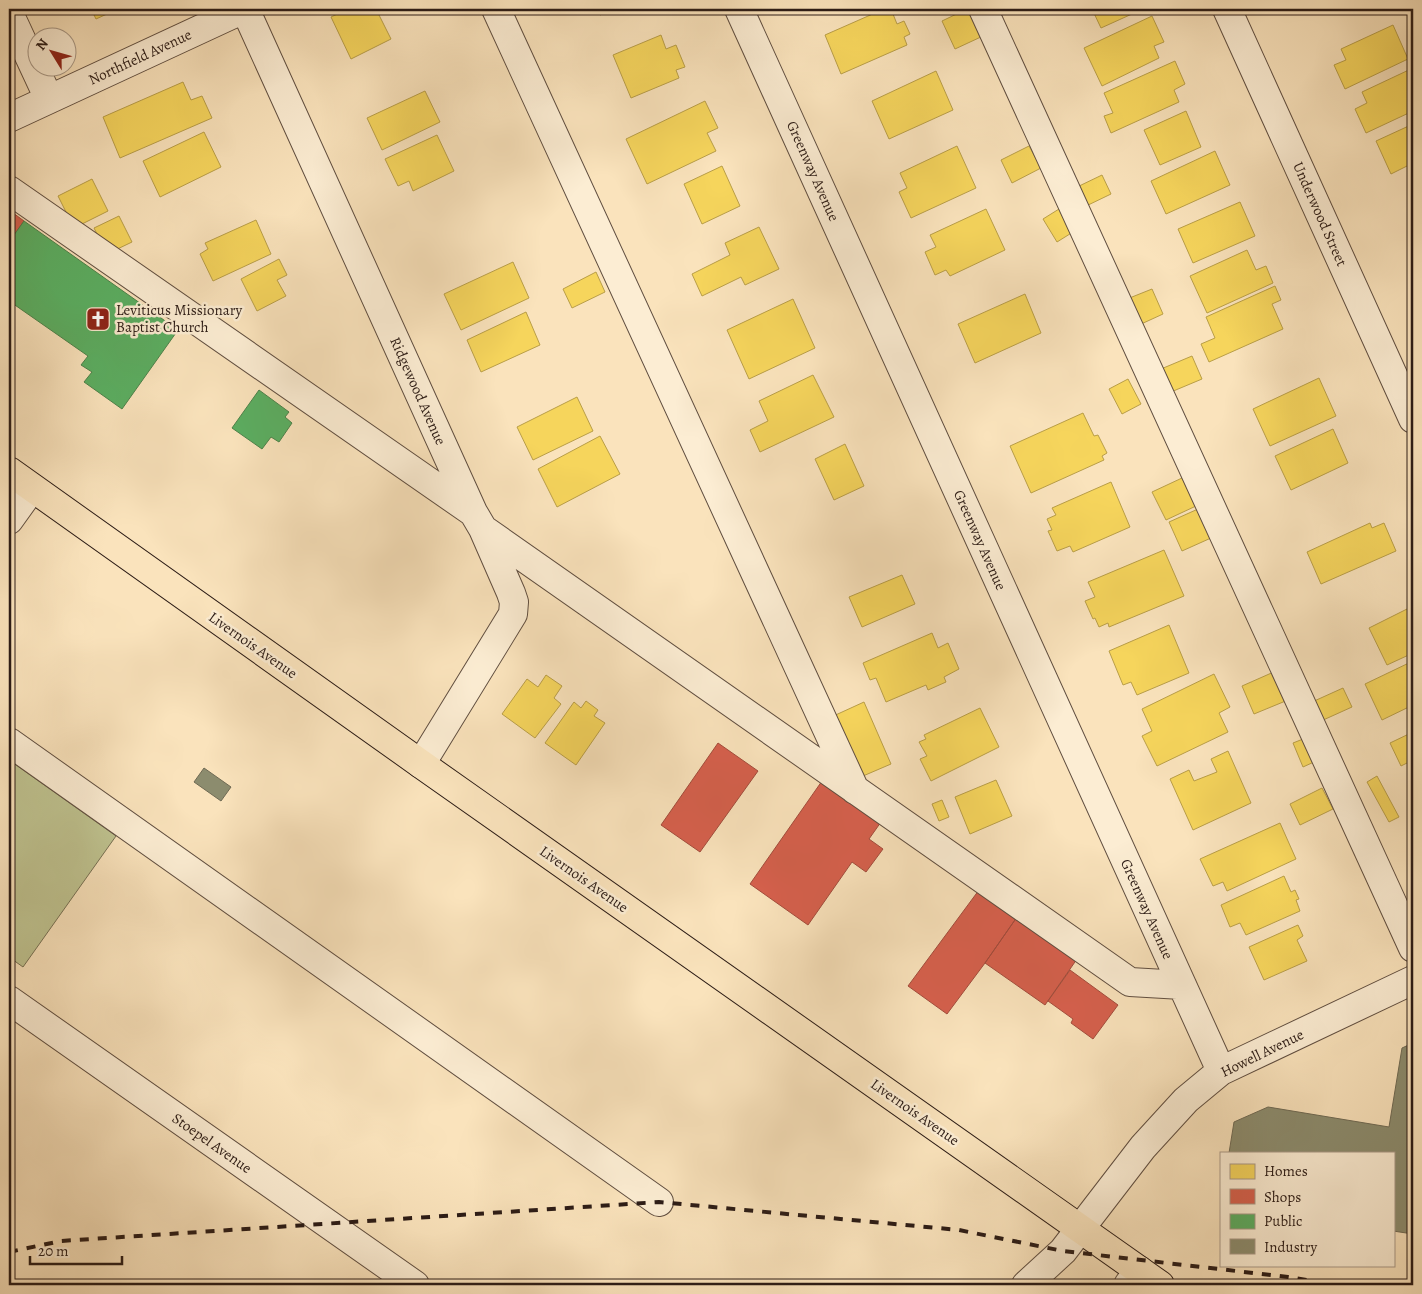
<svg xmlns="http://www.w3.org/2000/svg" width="1422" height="1294" font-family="Alegreya,serif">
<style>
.green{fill:#bfc390;stroke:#767053}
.homes{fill:#f6d55c;stroke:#b99e47}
.shops{fill:#d6604d;stroke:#a34c3c}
.public{fill:#5aae61;stroke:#4c824a}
.industry{fill:#8c8c6e;stroke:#6f6a54}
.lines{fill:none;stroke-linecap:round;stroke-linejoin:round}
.minor-casing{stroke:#604e40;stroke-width:30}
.major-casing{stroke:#2c1c16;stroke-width:30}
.minor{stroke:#fcedd3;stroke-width:28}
.major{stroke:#fae3bc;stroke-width:28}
.rail{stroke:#2c1c16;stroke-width:4;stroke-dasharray:9 9;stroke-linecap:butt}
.labels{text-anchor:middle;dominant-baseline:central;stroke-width:5;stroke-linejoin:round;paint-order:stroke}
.street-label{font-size:15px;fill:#2c1c16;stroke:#fcedd3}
.poi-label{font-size:15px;fill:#2c1c16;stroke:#fcedd3;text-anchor:start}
</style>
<rect width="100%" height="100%" fill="#fae3bc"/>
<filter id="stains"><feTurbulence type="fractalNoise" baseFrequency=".004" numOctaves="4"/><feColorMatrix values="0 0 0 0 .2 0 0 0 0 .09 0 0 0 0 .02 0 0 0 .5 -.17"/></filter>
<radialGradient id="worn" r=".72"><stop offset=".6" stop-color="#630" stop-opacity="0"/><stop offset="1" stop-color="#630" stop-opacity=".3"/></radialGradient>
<path class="green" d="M9 760 116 836 23 967 9 957Z"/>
<path class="homes" d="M91 9H118L96 19Z
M348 9H376L391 39 351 59 331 17Z
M597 9H615L600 15Z
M884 9H891L897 24 904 21 910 34 904 37 907 45 841 74 825 35Z
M967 9H970L983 36 955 49 942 21Z
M1092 9H1143L1101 28Z
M1152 16 1164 42 1154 46 1159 58 1102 86 1084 48Z
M1393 25 1408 59 1345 89 1334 65 1346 60 1341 49Z
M661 35 666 49 676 45 685 67 676 70 679 78 631 98 613 55Z
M1175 61 1185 84 1174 90 1179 102 1111 133 1104 116 1113 113 1104 93Z
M1413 68V111L1366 133 1355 109 1367 103 1362 92Z
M936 71 953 110 889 139 872 101Z
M183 82 191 100 202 96 212 118 120 158 103 117Z
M425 91 440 122 382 150 367 118Z
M705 101 718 128 707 133 716 151 647 184 626 139Z
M1186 111 1201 147 1160 165 1144 130Z
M1413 124V163L1391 174 1376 141Z
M204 132 221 167 160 197 143 161Z
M437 135 454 171 413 191 409 181 398 186 385 159Z
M957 146 976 188 911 218 899 192 907 188 900 173Z
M1029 146 1041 168 1012 183 1001 160Z
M1215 151 1230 185 1166 214 1151 181Z
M722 166 740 206 702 224 684 184Z
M1102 175 1111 194 1084 207 1075 188Z
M92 179 108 211 74 228 58 196Z
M1240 202 1255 236 1193 263 1178 229Z
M986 209 1005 250 950 276 946 270 935 275 925 252 936 247 930 235Z
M1059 209 1073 232 1057 242 1043 219Z
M119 216 132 242 107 254 94 228Z
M256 220 271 254 213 281 200 254 208 249 205 243Z
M759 227 779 269 745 285 741 277 702 296 692 274 730 255 725 243Z
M1247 250 1256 270 1266 266 1273 283 1207 313 1190 276Z
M279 259 287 275 277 280 286 296 257 311 241 279Z
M513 262 529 298 461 330 444 294Z
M596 272 605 292 572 308 563 289Z
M1275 286 1281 300 1272 304 1283 329 1209 362 1201 344 1215 338 1206 317Z
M1152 289 1163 314 1139 325 1127 299Z
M1025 294 1041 333 975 363 958 324Z
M793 299 815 348 749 379 727 330Z
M526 312 540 345 481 372 467 340Z
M1192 356 1202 379 1171 392 1161 369Z
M813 375 834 417 760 452 750 430 768 421 759 401Z
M1319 378 1336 416 1270 446 1253 409Z
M1128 379 1141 404 1122 414 1109 389Z
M577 397 593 431 533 460 517 427Z
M1083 413 1094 436 1098 435 1107 453 1102 456 1104 460 1031 493 1010 446Z
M1333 429 1348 463 1291 490 1275 456Z
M600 436 620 474 557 507 538 469Z
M845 444 864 486 834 500 815 459Z
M1182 478 1196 506 1166 520 1152 492Z
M1111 482 1130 527 1073 552 1070 546 1057 551 1048 531 1052 530 1047 519 1056 515 1052 508Z
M1198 509 1211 538 1182 551 1169 522Z
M1370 523 1372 528 1384 523 1396 551 1321 584 1307 552Z
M1164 550 1184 596 1109 627 1108 623 1099 627 1095 618 1093 619 1085 601 1095 597 1088 582Z
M902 575 915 604 862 627 849 597Z
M1413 606V653L1387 665 1369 628Z
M1169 625 1189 673 1137 695 1131 682 1123 685 1109 651Z
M932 633 938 648 948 643 959 669 944 677 946 682 928 690 926 685 886 702 876 678 870 680 863 663Z
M1413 661V705L1382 720 1365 684Z
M1276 671 1288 700 1254 714 1242 686Z
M1214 674 1230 707 1219 713 1228 732 1157 766 1142 736 1152 731 1142 709Z
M546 675 562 686 554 698 561 704 535 738 502 714 527 679 538 687Z
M1343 688 1352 707 1321 721 1312 702Z
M586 701 598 710 594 716 605 723 576 765 545 743 574 702 581 708Z
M864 702 891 764 863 776 829 718Z
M980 708 999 747 931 781 920 759 927 756 919 742 926 739 924 735Z
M1413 732V760L1401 766 1390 743Z
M1303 739 1314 762 1303 767 1293 743Z
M1228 751 1251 803 1193 830 1170 779 1189 770 1194 781 1217 772 1211 759Z
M1377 776 1399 817 1389 822 1367 782Z
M996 780 1012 816 970 834 955 797Z
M1322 788 1333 809 1300 825 1290 804Z
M942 800 949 817 939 821 932 804Z
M1280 823 1296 859 1227 891 1223 882 1213 886 1200 859Z
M1284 876 1291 892 1295 890 1299 899 1296 900 1300 911 1246 935 1240 923 1230 927 1221 905Z
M1298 925 1303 936 1297 940 1307 961 1264 980 1249 947Z"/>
<path class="shops" d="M9 210 24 221 9 242Z
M718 743 758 771 700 852 661 825Z
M822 781 881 822 869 839 883 849 866 872 852 862 808 925 750 884Z
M979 890 1017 917 985 963 947 1014 908 986Z
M1017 917 1077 959 1045 1005 985 963Z
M1070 970 1118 1005 1093 1039 1071 1023 1073 1019 1048 1001Z"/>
<path class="public" d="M24 221 178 330 122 409 84 382 92 372 81 365 88 356 12 303 9 307V242Z
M259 390 289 412 285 417 292 423 279 442 271 437 262 449 232 428Z"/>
<path class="industry" d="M204 768 231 787 221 801 194 782Z
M1413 1043V1234L1393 1231V1153H1229L1234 1122 1268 1107 1389 1127 1402 1048Z"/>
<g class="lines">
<g class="minor-casing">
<path id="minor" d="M245 9 473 512 483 529 511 593 514 602 513 614 421 764
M496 9 855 790
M739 9 1221 1071
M983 9 1413 948
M1227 9 1413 419
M9 13 49 99
M9 118 244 9
M9 190 471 511
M9 520 32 488
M483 529 1130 982 1182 985
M9 742 659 1202
M9 1000 415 1285
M1026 1285 1063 1251 1143 1147 1186 1100 1221 1071 1413 980
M1128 1285 1139 1270"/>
</g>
<g class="major-casing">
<path id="major" d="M9 471 421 764 1160 1285"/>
</g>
<use href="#minor" class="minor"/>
<use href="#major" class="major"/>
<path class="rail" d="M9 1252 61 1241 659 1202 959 1230 1063 1251 1288 1277 1336 1285"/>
</g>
<defs>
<g id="church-square" transform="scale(1.25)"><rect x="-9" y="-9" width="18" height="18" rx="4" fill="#8f2418" stroke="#fcedd3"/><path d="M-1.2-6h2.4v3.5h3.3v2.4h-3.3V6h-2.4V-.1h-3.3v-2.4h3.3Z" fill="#fff"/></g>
</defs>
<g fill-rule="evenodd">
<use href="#church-square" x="98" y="319"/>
</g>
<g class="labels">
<g class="street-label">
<text transform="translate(140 57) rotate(-25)">Northfield Avenue</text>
<text transform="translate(813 171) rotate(66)">Greenway Avenue</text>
<text transform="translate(1320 214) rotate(66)">Underwood Street</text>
<text transform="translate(418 391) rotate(66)">Ridgewood Avenue</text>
<text transform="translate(980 540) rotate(66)">Greenway Avenue</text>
<text transform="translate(253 645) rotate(35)">Livernois Avenue</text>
<text transform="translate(584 879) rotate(35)">Livernois Avenue</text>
<text transform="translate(1147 909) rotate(66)">Greenway Avenue</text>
<text transform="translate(1262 1053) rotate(-26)">Howell Avenue</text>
<text transform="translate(915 1112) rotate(35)">Livernois Avenue</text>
<text transform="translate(212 1143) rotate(35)">Stoepel Avenue</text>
</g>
<g class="poi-label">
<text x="116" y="310">Leviticus Missionary<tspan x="116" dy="17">Baptist Church</tspan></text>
</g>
</g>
<rect width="1422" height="1294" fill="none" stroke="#fae3bc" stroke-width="30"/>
<rect x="10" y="10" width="1402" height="1274" fill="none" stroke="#2c1c16" stroke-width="2.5"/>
<rect x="15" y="15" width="1392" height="1264" fill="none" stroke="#2c1c16"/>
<rect x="1220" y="1152" width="175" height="115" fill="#fcedd3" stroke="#a99987"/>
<rect x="1230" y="1164" width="25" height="15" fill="#f6d55c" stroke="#a99987"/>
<text x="1264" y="1176" font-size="15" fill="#2c1c16">Homes</text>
<rect x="1230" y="1189" width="25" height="15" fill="#d6604d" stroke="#a99987"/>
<text x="1264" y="1202" font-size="15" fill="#2c1c16">Shops</text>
<rect x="1230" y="1214" width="25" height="15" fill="#5aae61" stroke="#a99987"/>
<text x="1264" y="1226" font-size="15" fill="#2c1c16">Public</text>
<rect x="1230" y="1239" width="25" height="15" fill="#8c8c6e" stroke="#a99987"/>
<text x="1264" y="1252" font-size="15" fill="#2c1c16">Industry</text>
<g transform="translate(52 52) rotate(307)"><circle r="24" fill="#fcedd3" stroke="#a99987"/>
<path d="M0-4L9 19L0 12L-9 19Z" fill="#8f2418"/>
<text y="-8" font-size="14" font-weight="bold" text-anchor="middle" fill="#2c1c16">N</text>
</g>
<path d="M30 1256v8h92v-8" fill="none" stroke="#2c1c16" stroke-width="2.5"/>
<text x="38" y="1256" font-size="15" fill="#2c1c16" stroke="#fcedd3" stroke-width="4" paint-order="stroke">20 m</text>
<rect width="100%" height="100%" filter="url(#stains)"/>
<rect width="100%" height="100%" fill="url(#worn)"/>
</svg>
